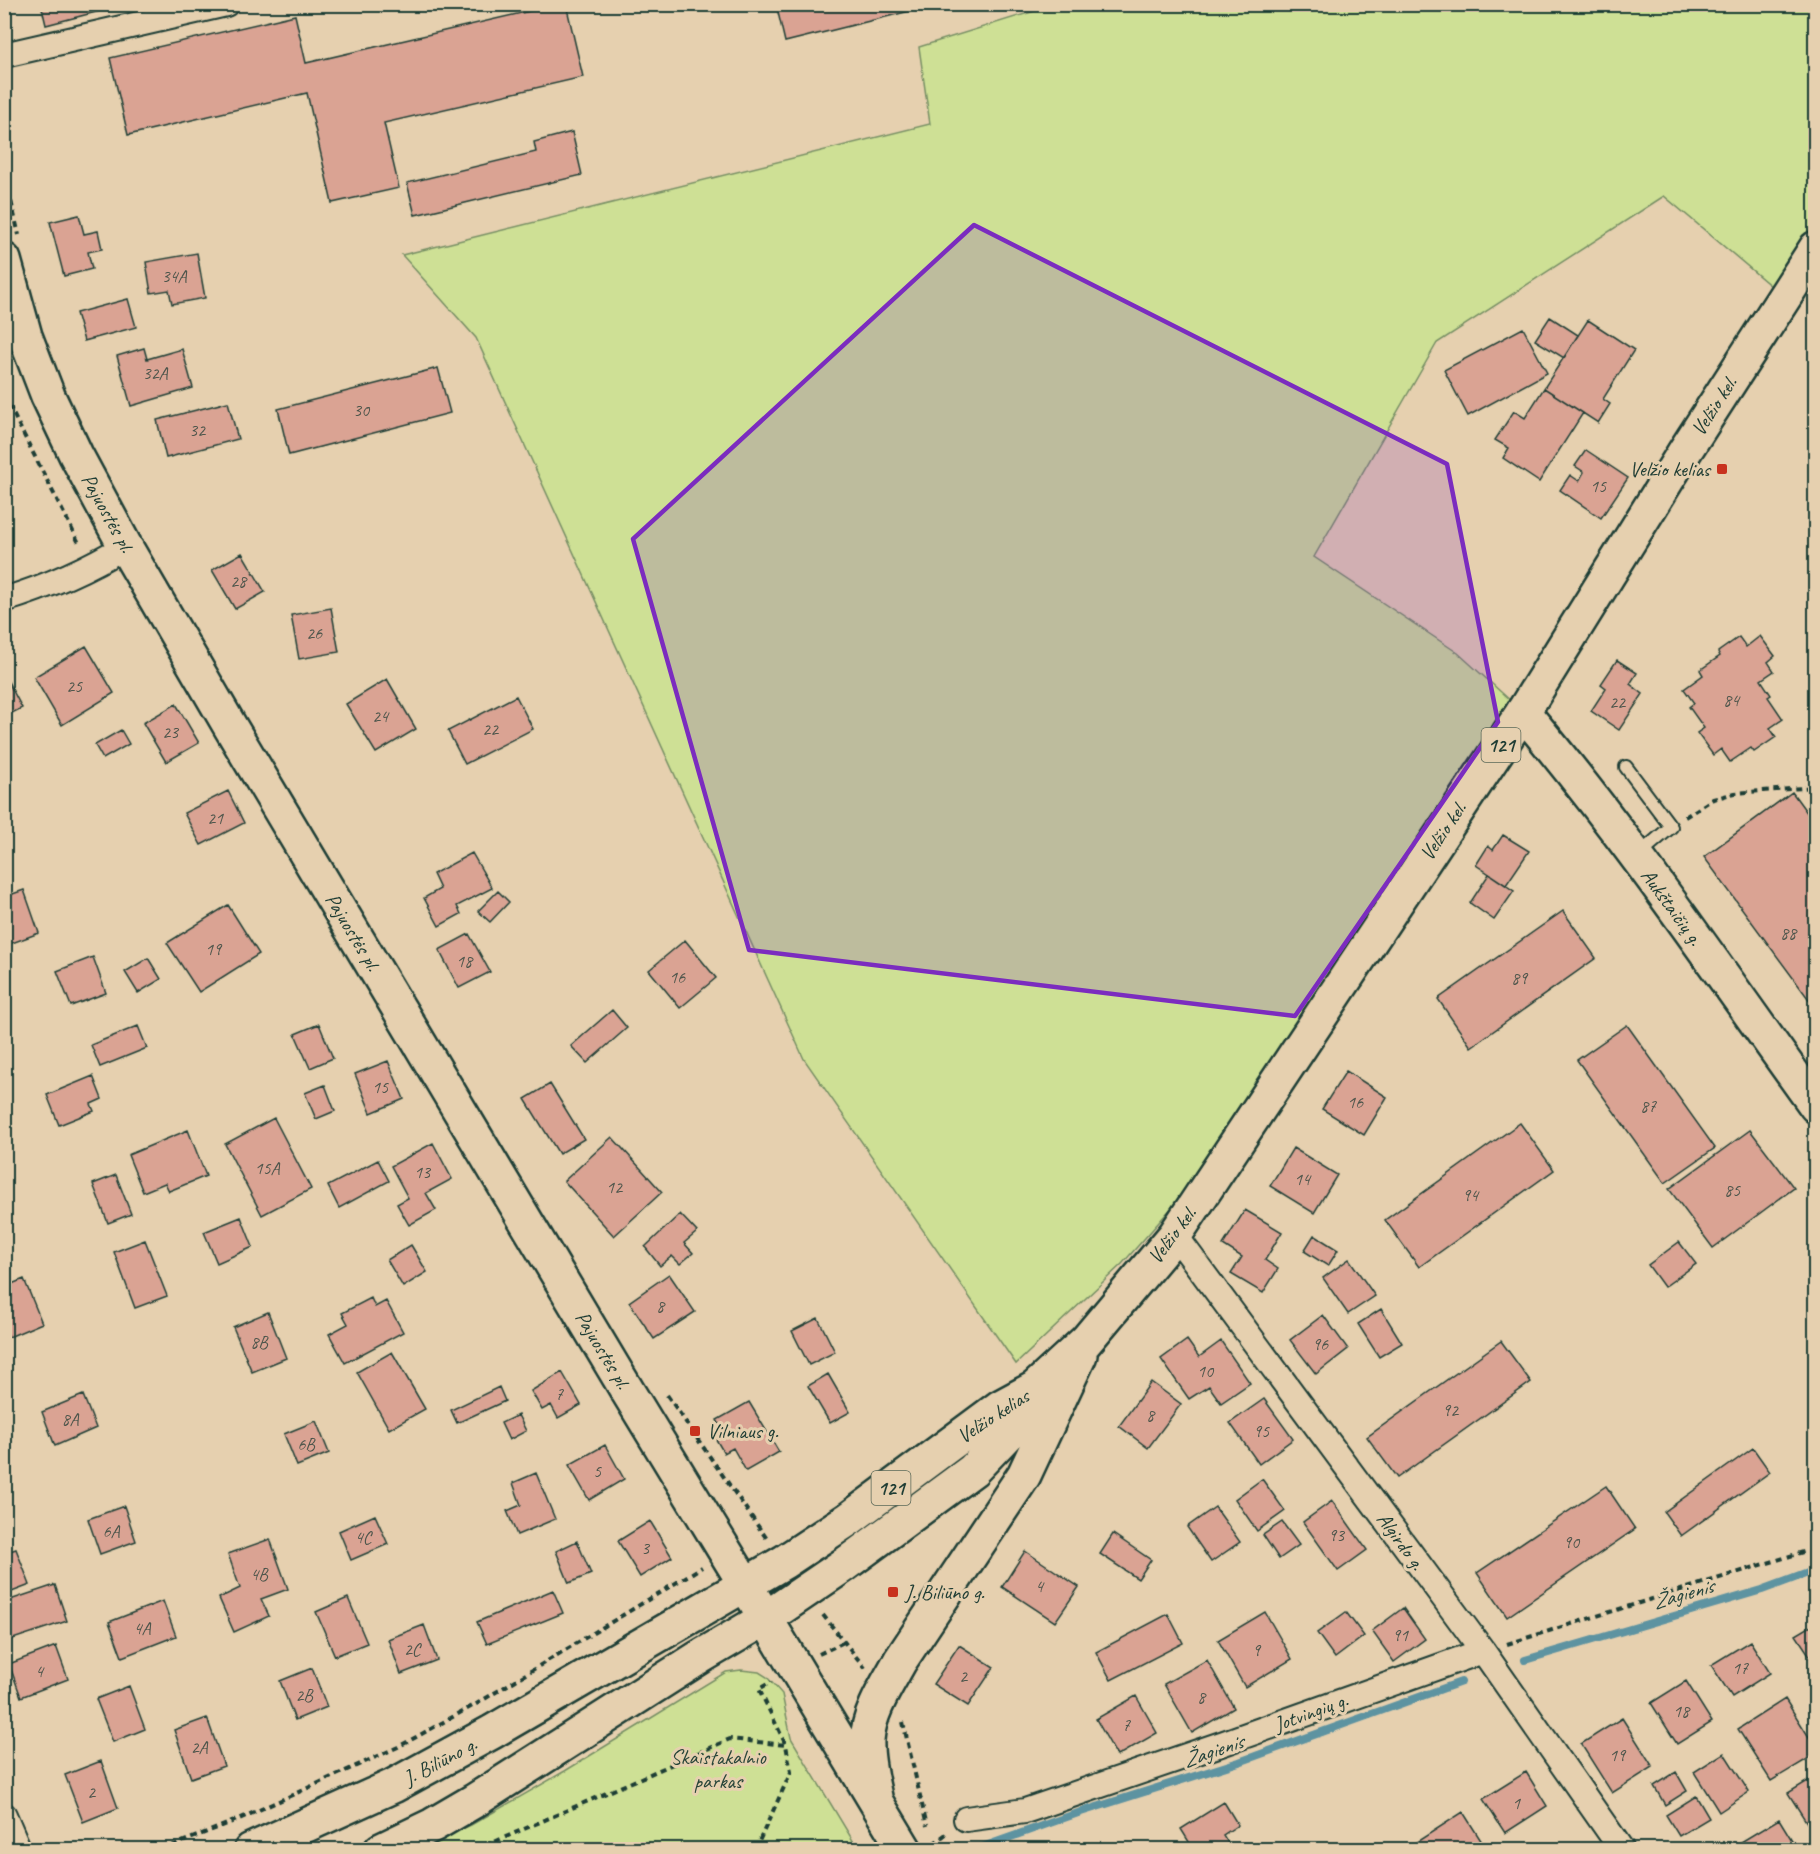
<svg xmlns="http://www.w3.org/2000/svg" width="1820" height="1854" font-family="Caveat,sans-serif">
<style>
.green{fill:#cee095;stroke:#768e64;stroke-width:1.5}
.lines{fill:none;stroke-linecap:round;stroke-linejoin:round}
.stream{stroke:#5d93a1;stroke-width:8}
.building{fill:#daa393;stroke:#1f3d34;stroke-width:1.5}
.service-casing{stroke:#1f3d34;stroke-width:16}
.minor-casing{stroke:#1f3d34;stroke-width:28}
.secondary-casing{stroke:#1f3d34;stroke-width:38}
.primary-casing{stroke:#1f3d34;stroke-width:38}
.path{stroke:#1f3d34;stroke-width:4;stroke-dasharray:6 4.5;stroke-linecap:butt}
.service{stroke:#e6d0af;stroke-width:12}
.minor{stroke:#e6d0af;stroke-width:24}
.secondary{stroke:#e6d0af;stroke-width:33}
.primary{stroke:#e6d0af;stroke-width:33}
.marked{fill:#7b2cbf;fill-opacity:0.2;stroke:#7b2cbf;stroke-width:4.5;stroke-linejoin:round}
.poi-dot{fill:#c8321e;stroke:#e6d0af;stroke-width:2}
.labels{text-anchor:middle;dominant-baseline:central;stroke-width:6;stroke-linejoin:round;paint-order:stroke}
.number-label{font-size:18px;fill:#4e564c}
.shield{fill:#e6d0af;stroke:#5b6959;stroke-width:1.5}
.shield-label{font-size:20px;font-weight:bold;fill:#1f3d34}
.street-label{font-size:21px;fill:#1f3d34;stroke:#e6d0af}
.poi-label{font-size:21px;fill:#1f3d34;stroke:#e6d0af;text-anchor:start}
.park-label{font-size:21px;fill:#284539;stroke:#e6d0af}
.water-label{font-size:22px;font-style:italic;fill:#24443d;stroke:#e6d0af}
</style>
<rect width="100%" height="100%" fill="#e6d0af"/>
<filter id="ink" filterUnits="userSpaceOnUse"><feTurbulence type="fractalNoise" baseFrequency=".0167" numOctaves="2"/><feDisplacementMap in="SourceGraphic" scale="12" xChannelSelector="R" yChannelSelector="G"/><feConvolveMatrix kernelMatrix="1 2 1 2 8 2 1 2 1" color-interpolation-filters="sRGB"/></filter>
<g filter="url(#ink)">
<path class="green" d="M1054 5H1815V248L1784 297 1664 196 1437 343 1314 557 1458 653 1523 712 1189 1188 1122 1264 1016 1364 804 1059 476 338 402 255 930 124 919 47Z
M741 1670 759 1672 767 1677 782 1694 791 1738 858 1849 413 1850 471 1825 565 1771 726 1672Z"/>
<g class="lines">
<path class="stream" d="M1525 1660 1762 1590 1816 1570
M974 1850 1081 1812 1239 1762 1461 1682"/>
</g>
<path class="building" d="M41 4H127L46 25Z
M560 4H566L583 77 384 123 399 188 332 203 307 93 128 135 110 58 295 15 306 63Z
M776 4H938L785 42Z
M572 132 582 175 415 215 407 183 536 152 534 142Z
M79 215 84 234 98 231 102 249 88 252 92 269 64 276 50 222Z
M197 253 205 298 172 304 169 290 151 293 146 262Z
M128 299 136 327 84 341 76 313Z
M1550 317 1578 335 1564 358 1535 340Z
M1588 320 1634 350 1603 399 1610 404 1598 423 1544 388Z
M1523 328 1547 373 1468 416 1444 370Z
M144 348 147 359 182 349 193 388 131 406 117 356Z
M438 368 450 413 289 455 278 409Z
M1544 388 1583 413 1539 482 1503 458 1509 448 1495 440 1514 411 1525 418Z
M228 402 238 439 166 458 157 420Z
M1586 450 1628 478 1601 518 1560 490 1570 475 1579 481 1584 472 1575 466Z
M242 553 265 592 235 609 212 570Z
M331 608 339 652 299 659 291 615Z
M1760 636 1775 656 1768 662 1774 671 1761 680 1771 695 1768 697 1783 719 1770 728 1776 737 1754 752 1751 748 1730 762 1721 749 1713 755 1697 733 1704 728 1689 707 1694 703 1684 689 1703 675 1700 670 1720 656 1718 652 1739 637 1746 647Z
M86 646 114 693 62 725 34 677Z
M1617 660 1637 673 1630 684 1643 694 1619 730 1591 711 1606 688 1601 684Z
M4 674 22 708 4 717Z
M387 679 416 729 376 753 346 704Z
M516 696 533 729 465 764 448 731Z
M176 704 199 743 166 762 143 723Z
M121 730 129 744 103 759 95 745Z
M228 791 244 823 201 845 184 813Z
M1792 792 1816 825V1009L1704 857Z
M1503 835 1529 851 1506 885 1476 865 1488 846 1493 850Z
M472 853 492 888 457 906 461 914 439 926 424 898 440 889 433 874Z
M1489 874 1514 891 1494 920 1470 903Z
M24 890 39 933 4 946V897Z
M498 891 509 902 490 922 478 911Z
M228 905 259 954 199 992 167 943Z
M1563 911 1596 958 1471 1047 1438 999Z
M469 934 490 972 459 988 439 950Z
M685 940 716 978 680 1008 649 970Z
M93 957 106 993 71 1006 57 971Z
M148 958 161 979 138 993 125 972Z
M612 1010 627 1028 587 1063 571 1046Z
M319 1024 333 1058 310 1068 295 1034Z
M1627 1025 1715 1148 1665 1183 1577 1060Z
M138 1026 147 1048 100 1067 91 1045Z
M388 1061 404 1099 371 1113 355 1074Z
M1346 1071 1387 1097 1364 1135 1322 1109Z
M93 1076 102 1099 91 1104 94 1111 59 1125 47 1095Z
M550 1084 584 1139 559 1154 525 1099Z
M325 1085 335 1111 316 1119 305 1093Z
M274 1118 311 1189 262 1215 225 1144Z
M1520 1123 1554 1170 1419 1267 1385 1220Z
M188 1130 206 1176 169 1191 165 1183 143 1192 128 1155Z
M1750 1130 1794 1188 1713 1248 1669 1189Z
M612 1137 662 1192 614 1236 564 1181Z
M433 1143 452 1179 426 1193 436 1210 409 1225 397 1204 408 1198 391 1166Z
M1293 1148 1337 1175 1314 1213 1270 1186Z
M378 1160 389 1181 339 1208 328 1186Z
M116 1175 131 1214 108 1223 93 1184Z
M1245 1210 1282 1232 1265 1260 1278 1269 1263 1293 1231 1274 1242 1257 1223 1245Z
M680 1214 697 1232 684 1243 693 1253 680 1264 672 1256 660 1266 645 1247Z
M241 1217 253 1247 217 1263 204 1232Z
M1314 1235 1338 1250 1328 1266 1304 1251Z
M145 1240 167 1296 135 1308 114 1252Z
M1679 1242 1696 1264 1664 1287 1648 1265Z
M411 1245 427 1272 403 1287 387 1260Z
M1349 1259 1375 1296 1348 1314 1323 1278Z
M669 1274 695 1312 654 1339 629 1302Z
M24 1279 42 1323 9 1337 4 1326V1287Z
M371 1298 375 1307 386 1301 403 1332 345 1363 329 1334 348 1324 342 1313Z
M1381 1309 1402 1343 1379 1357 1358 1324Z
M268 1312 286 1358 252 1372 233 1327Z
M1323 1315 1348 1349 1316 1374 1290 1340Z
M818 1318 835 1352 809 1365 792 1331Z
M1187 1340 1199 1357 1221 1341 1250 1383 1221 1403 1209 1386 1189 1399 1161 1359Z
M1501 1341 1531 1382 1397 1478 1367 1437Z
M392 1352 425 1409 389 1429 357 1372Z
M562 1372 581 1405 558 1418 551 1405 542 1410 531 1391Z
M828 1374 850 1412 830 1423 808 1386Z
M1151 1382 1181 1404 1148 1448 1119 1426Z
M499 1387 505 1401 457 1423 451 1410Z
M83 1395 96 1428 55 1446 42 1412Z
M1264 1399 1293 1439 1259 1464 1230 1423Z
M749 1402 779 1452 746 1471 733 1448 724 1453 714 1436 723 1430 717 1420Z
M518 1415 526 1431 509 1440 501 1423Z
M316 1421 329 1453 297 1466 284 1434Z
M605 1445 624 1479 589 1500 569 1465Z
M1753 1448 1770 1472 1681 1536 1664 1512Z
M536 1473 555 1519 517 1535 507 1511 521 1505 513 1483Z
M1262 1479 1285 1511 1257 1531 1235 1499Z
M1606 1486 1635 1529 1507 1617 1477 1573Z
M1332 1501 1367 1550 1338 1571 1303 1522Z
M124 1506 136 1541 100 1554 88 1519Z
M1215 1507 1240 1542 1211 1562 1187 1527Z
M375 1515 388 1544 351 1560 339 1531Z
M650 1521 672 1557 640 1577 618 1541Z
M1282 1522 1299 1545 1279 1559 1263 1535Z
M1113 1534 1151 1560 1138 1579 1100 1554Z
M270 1539 288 1589 261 1599 269 1616 234 1632 219 1598 240 1588 228 1554Z
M577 1541 591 1574 569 1583 556 1551Z
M16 1549 30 1585 4 1595V1553Z
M1025 1551 1079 1587 1055 1622 1002 1587Z
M55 1585 67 1621 4 1642V1602Z
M553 1590 563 1613 487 1644 477 1622Z
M348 1598 367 1643 335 1656 316 1612Z
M163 1601 176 1636 122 1657 109 1622Z
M1403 1608 1425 1639 1394 1662 1372 1631Z
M1265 1612 1292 1659 1245 1687 1218 1640Z
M1346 1612 1364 1636 1335 1658 1317 1633Z
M1168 1614 1183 1643 1111 1680 1096 1652Z
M1816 1623V1665L1796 1635Z
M424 1625 437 1660 401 1674 388 1639Z
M1750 1641 1770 1673 1732 1697 1711 1665Z
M959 1645 994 1667 968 1706 933 1684Z
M56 1646 68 1679 21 1697 9 1664Z
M1207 1660 1234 1708 1192 1733 1164 1684Z
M312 1668 327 1707 295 1720 280 1681Z
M1686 1681 1712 1722 1677 1744 1651 1703Z
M129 1686 145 1729 113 1742 96 1699Z
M1136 1696 1157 1733 1117 1756 1096 1719Z
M1785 1699 1816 1748V1754L1771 1781 1738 1729Z
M207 1718 224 1766 191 1778 174 1730Z
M1622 1718 1653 1767 1612 1793 1581 1744Z
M1724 1753 1749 1792 1719 1812 1694 1772Z
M101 1761 118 1808 83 1822 65 1775Z
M1526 1772 1547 1806 1505 1833 1483 1799Z
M1676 1772 1687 1791 1665 1805 1654 1786Z
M1816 1776V1837L1788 1793Z
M1696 1796 1709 1818 1679 1836 1666 1815Z
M1224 1802 1238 1825 1223 1835 1230 1846 1224 1850H1194L1181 1829Z
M1463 1812 1487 1850H1419L1415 1843Z
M1779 1819 1798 1850H1746L1741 1842Z"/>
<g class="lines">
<g class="service-casing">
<path id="service" d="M1626 767 1671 827 1637 856"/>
</g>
<g class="minor-casing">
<path id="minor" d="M4 55 226 4
M4 600C49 586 86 570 125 546
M1175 1235 1483 1651 1622 1850
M4 1815 19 1850
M966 1819 1025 1811 1224 1743 1483 1651"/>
</g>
<g class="secondary-casing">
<path id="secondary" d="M4 260 25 336 48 396 76 455 125 546 231 728 628 1392 745 1584
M1523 712C1628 837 1720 973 1816 1106"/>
</g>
<g class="primary-casing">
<path id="primary" d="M754 1599 905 1850
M875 1797C871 1778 866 1759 867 1740 869 1711 887 1685 900 1661L1024 1475 1080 1355
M251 1850 393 1786 492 1732 784 1562 849 1519 1000 1407 1035 1388 1086 1341 1175 1235 1523 712 1685 451 1816 248
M381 1850 433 1825 474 1801 700 1657 766 1618 844 1565 973 1470 1015 1426 1035 1388"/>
</g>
<path class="path" d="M4 171 19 235
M4 396 80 545
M1685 817 1713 799 1735 793 1816 787
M667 1395 767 1539
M823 1615 865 1668
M1507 1644 1816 1548
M819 1654 844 1642
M903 1722 927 1826
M933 1844 946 1834
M162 1850 237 1820 398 1747 478 1703 702 1567
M476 1850 730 1739 786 1745
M755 1850 791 1772 786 1745 759 1689 771 1682"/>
<use href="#service" class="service"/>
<use href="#minor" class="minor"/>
<use href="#secondary" class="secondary"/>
<use href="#primary" class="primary"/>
</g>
</g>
<path class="marked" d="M974 225 1447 464 1498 722 1295 1016 749 950 633 539Z"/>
<g class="poi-dot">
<rect x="1716" y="463" width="12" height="12" rx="3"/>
<rect x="689" y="1425" width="12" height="12" rx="3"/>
<rect x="887" y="1586" width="12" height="12" rx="3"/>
</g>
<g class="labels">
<g class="number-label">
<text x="174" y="276">34A</text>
<text x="155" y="373">32A</text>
<text x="361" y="410">30</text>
<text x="197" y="430">32</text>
<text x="1598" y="486">15</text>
<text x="238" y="581">28</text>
<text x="314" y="633">26</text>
<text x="74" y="686">25</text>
<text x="1731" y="700">84</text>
<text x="1617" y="702">22</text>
<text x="380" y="716">24</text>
<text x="490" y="729">22</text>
<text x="170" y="732">23</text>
<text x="215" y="818">21</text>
<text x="1788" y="933">88</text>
<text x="213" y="949">19</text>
<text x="464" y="961">18</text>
<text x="677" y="977">16</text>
<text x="1519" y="978">89</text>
<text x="380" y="1087">15</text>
<text x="1355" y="1102">16</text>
<text x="1648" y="1106">87</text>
<text x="267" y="1168">15A</text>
<text x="422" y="1172">13</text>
<text x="1302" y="1179">14</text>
<text x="614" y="1187">12</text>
<text x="1732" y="1190">85</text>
<text x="1470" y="1195">94</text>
<text x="660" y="1306">8</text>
<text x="259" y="1342">8B</text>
<text x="1320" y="1344">96</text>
<text x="1205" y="1371">10</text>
<text x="559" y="1394">7</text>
<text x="1450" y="1410">92</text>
<text x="1150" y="1415">8</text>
<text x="70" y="1419">8A</text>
<text x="1261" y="1431">95</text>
<text x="306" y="1444">6B</text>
<text x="597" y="1471">5</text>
<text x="111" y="1531">6A</text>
<text x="1336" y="1535">93</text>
<text x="363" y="1537">4C</text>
<text x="1571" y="1542">90</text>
<text x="645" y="1548">3</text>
<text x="259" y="1574">4B</text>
<text x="1039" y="1586">4</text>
<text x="142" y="1628">4A</text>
<text x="1400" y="1635">91</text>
<text x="412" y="1649">2C</text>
<text x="1256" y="1650">9</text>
<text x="1740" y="1668">17</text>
<text x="39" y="1671">4</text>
<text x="963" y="1676">2</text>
<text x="304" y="1695">2B</text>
<text x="1201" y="1697">8</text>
<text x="1681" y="1711">18</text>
<text x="1126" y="1725">7</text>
<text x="199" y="1747">2A</text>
<text x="1617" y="1755">19</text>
<text x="91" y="1792">2</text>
<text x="1516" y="1803">1</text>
</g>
<g class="shield">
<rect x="1481.5" y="728" width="39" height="34" rx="4.5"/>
<rect x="871.5" y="1471" width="39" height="34" rx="4.5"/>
</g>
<g class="shield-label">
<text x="1501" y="745">121</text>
<text x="891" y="1488">121</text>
</g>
<g class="street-label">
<text transform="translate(1714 406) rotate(-57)">Velžio kel.</text>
<text transform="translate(108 513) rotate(61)">Pajuostės pl.</text>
<text transform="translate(1443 831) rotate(-56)">Velžio kel.</text>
<text transform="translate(1672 907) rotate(54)">Aukštaičių g.</text>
<text transform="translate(353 932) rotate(59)">Pajuostės pl.</text>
<text transform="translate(1172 1235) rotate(-53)">Velžio kel.</text>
<text transform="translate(603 1350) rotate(59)">Pajuostės pl.</text>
<text transform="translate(993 1416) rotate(-33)">Velžio kelias</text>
<text transform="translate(1401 1541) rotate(54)">Algirdo g.</text>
<text transform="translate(1311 1712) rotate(-20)">Jotvingių g.</text>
<text transform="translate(440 1761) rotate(-28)">J. Biliūno g.</text>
</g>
<g class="poi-label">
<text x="1710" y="469" text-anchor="end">Velžio kelias</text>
<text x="707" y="1431">Vilniaus g.</text>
<text x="905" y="1592">J. Biliūno g.</text>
</g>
<g class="park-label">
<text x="718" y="1757">Skaistakalnio<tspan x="718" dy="24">parkas</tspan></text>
</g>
<g class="water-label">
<text transform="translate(1683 1594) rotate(-16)">Žagienis</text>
<text transform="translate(1213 1751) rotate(-19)">Žagienis</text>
</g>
</g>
<rect width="1820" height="1854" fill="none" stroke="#e6d0af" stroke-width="24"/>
<rect x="12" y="12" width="1796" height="1830" fill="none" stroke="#1f3d34" stroke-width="2" filter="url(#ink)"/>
</svg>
